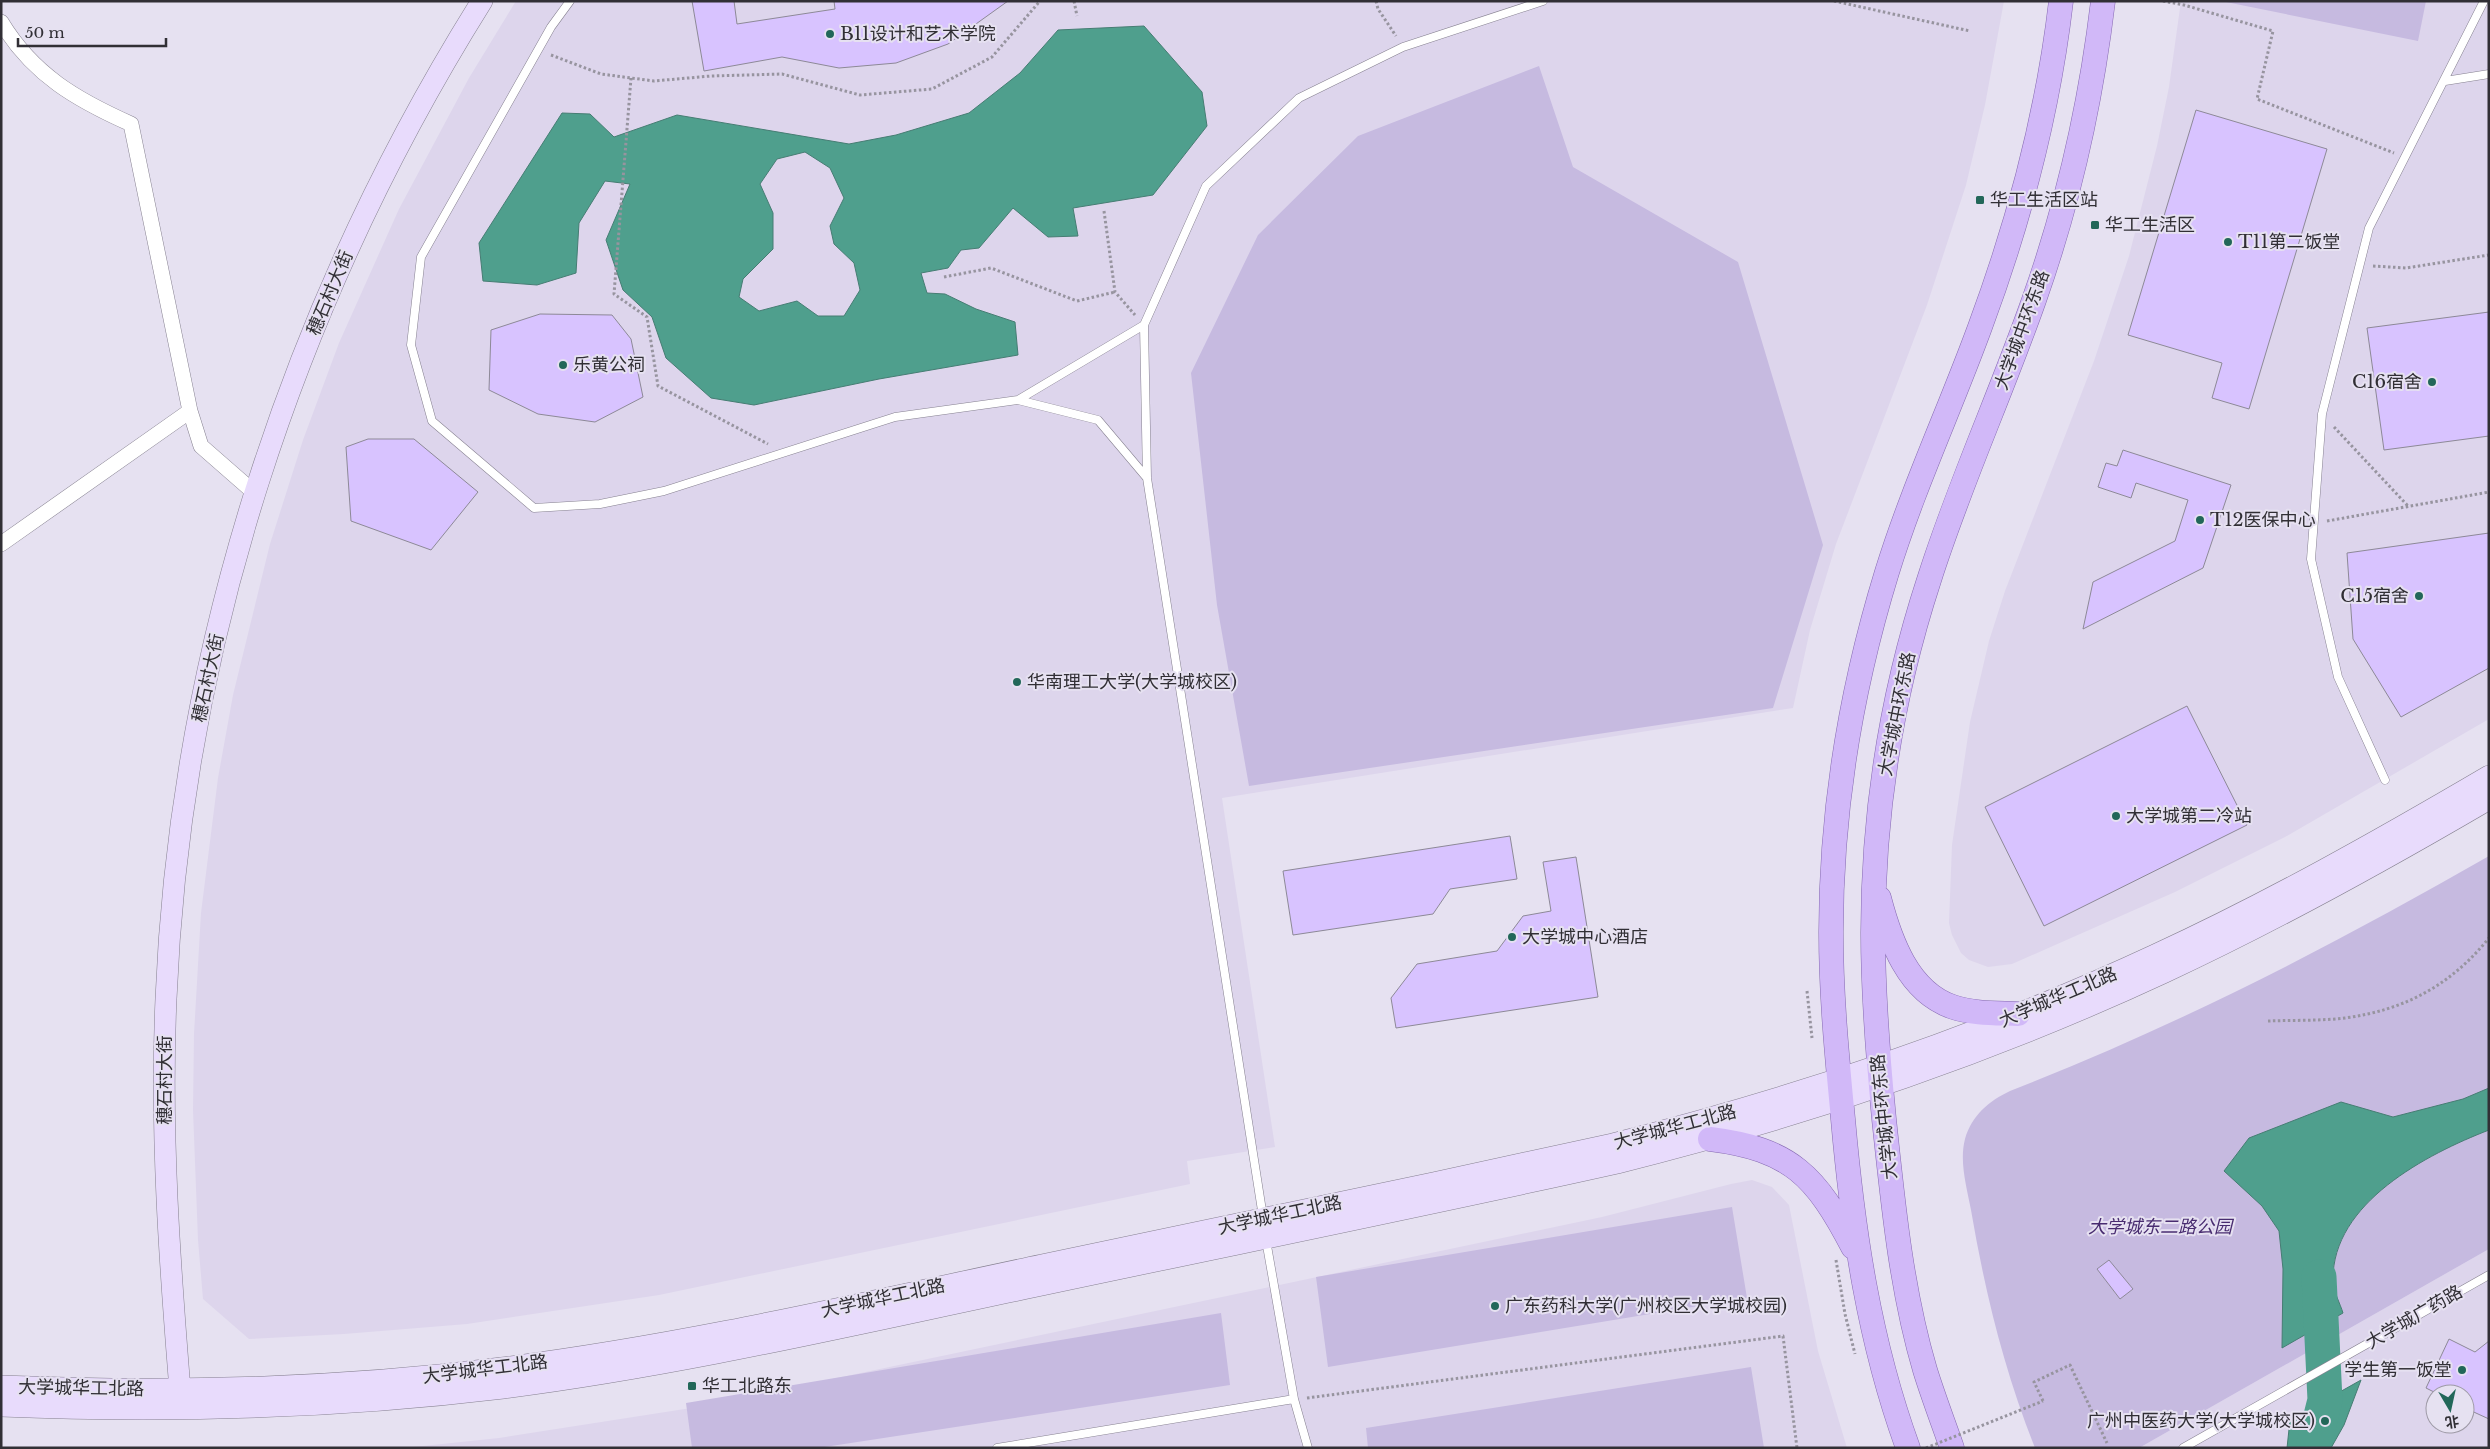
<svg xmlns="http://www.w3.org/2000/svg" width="2490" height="1449" font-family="'Libre Baskerville','Noto Sans SC',serif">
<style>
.built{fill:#ddd5ec;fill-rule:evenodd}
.green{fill:#c6bae0}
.water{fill:#4f9f8d;stroke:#467d73;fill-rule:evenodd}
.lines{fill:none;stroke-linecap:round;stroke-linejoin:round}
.river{stroke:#4f9f8d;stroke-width:35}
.building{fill:#d8c3ff;stroke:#8d8997}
.lane-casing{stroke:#868190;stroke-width:9}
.street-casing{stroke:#868190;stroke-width:16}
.secondary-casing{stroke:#868190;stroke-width:22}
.primary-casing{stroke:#8569b1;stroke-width:25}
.path{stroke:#97949f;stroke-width:3;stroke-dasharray:2.5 2.5;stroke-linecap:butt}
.lane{stroke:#fff;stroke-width:8}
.street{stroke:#fff;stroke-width:15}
.secondary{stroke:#e8dbfc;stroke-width:21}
.primary{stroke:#d1b8f8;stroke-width:24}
.path-bridge{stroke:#97949f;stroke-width:3;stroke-dasharray:2.5 2.5;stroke-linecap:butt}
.poi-dot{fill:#226759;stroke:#e6e1f1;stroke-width:2}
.labels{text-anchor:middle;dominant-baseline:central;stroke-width:4;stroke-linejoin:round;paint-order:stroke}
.poi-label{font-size:18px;fill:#312f35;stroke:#e6e1f1;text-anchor:start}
.street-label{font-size:18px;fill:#312f35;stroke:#e6e1f1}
.park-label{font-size:18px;font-style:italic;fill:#482c70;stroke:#e6e1f1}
</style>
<rect width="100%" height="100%" fill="#e6e1f1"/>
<path class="built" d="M516 1H2004L1985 105 1966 185 1927 305 1836 544 1810 630 1793 708 1222 798 1275 1147 1187 1161 1190 1184 659 1295 467 1324 344 1334 249 1339 203 1299 198 1240 193 1110 194 1034 201 913 218 778 233 695 270 544 303 440 339 343 399 209 469 78Z
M2181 1H2489V719L2285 837 2175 892 2012 964 1988 967 1969 960 1961 953 1952 935 1949 923 1952 845 1970 722 1989 641 2005 591 2094 361 2129 256 2157 146 2169 87Z
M1752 1180 1772 1187 1789 1205 1818 1351 1847 1448H404L499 1438 704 1406 1602 1217 1731 1184Z
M2489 1249V1448H2139ZM2435 1394H2465V1424H2435Z"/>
<path class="green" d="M2221 1H2426L2418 41Z
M1539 66 1573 167 1738 262 1823 545 1773 708 1249 786 1217 605 1191 373 1258 235 1358 136Z
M2489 856V1249L2139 1448H2035C2004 1370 1985 1292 1971 1210 1967 1188 1959 1162 1965 1139 1972 1115 1989 1101 2010 1091 2177 1026 2334 945 2489 856Z
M1732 1207 1747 1298 1328 1367 1316 1277Z
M1221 1313 1230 1385 818 1448H692L686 1403Z
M1751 1367 1764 1448H1368L1366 1428Z"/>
<path class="water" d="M1144 26 1202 92 1207 126 1153 195 1073 208 1078 236 1048 237 1013 208 979 248 961 250 948 268 921 273 927 293 945 294 976 309 1015 322 1018 355 879 379 754 405 711 398 666 358 652 317 623 290 606 240 630 184 605 181 579 223 576 273 537 285 483 281 479 243 562 113 590 114 614 137 677 115 849 144 896 135 969 113 1020 73 1058 30ZM805 152 830 168 844 198 830 226 834 244 854 263 860 290 844 316H818L797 301 759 311 739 297 743 279 773 249V213L760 184 777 159Z
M2489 1088V1130C2427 1154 2332 1203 2333 1280 2333 1291 2340 1303 2343 1313L2282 1348 2283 1269 2279 1231 2262 1206 2224 1171 2249 1138 2341 1102 2393 1117 2463 1099Z
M2361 1380 2344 1425 2331 1448H2287L2290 1420Z"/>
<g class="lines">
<path class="river" d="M2313 1448 2325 1400 2319 1277"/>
</g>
<path class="building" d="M692 1H734L737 24 835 9 834 1H1008L948 44 896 63 839 68 782 57 704 71Z
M2196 110 2327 149 2249 409 2212 398 2222 363 2128 335Z
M2489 312V436L2384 450 2367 328Z
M540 314 612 315 631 339 643 397 595 422 538 414 489 390 491 330Z
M368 439H414L478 492 431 550 351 521 346 447Z
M2123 450 2231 485 2203 568 2083 629 2093 582 2175 541 2188 500 2136 483 2131 498 2098 487 2106 463 2117 466Z
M2489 533V668L2401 717 2353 639 2347 553Z
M2187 706 2247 825 2044 926 1985 807Z
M1510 836 1517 879 1450 889 1433 914 1293 935 1283 871Z
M1576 857 1598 997 1396 1028 1391 998 1417 964 1497 951 1523 916 1551 911 1543 862Z
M2109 1260 2133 1289 2120 1299 2097 1269Z
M2449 1339 2475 1352 2489 1341V1419L2465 1408V1394H2438L2426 1388Z"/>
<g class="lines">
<g class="lane-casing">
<path id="lane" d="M570 1 551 27 421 257 411 345 432 421 534 508 600 504 664 491 895 417 1018 400 1144 325 1206 186 1299 98 1403 47 1543 1
M2445 81 2489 74
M1144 325 1147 478 1263 1217
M1018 400 1098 420 1147 478
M2385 780 2338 677 2311 559 2322 414 2369 228 2484 1
M1266 1240 1294 1399 1308 1448
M997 1448 1294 1399
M2183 1448 2489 1275"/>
</g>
<g class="street-casing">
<path id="street" d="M1 22C33 75 77 100 131 124L190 411 1 544
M190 411 201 446 249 488"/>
</g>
<g class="secondary-casing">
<path id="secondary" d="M1 1386C168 1393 336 1389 502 1368 684 1345 863 1303 1042 1265 1232 1225 1423 1186 1613 1144 1799 1097 1981 1036 2155 955 2270 902 2380 840 2489 776
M181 1402C170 1268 160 1134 166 999 180 647 295 299 482 1
M1 1406C169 1413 337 1408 503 1388 683 1365 860 1323 1037 1286 1230 1245 1424 1206 1617 1163 1805 1116 1989 1054 2165 972 2277 920 2383 861 2489 799"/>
</g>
<g class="primary-casing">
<path id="primary" d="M1879 898C1890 940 1908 992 1953 1007 1974 1014 1997 1013 2018 1014
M1710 1139C1791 1149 1816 1176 1853 1247
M1908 1448C1869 1341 1853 1232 1843 1119 1837 1057 1831 995 1831 932 1831 810 1851 689 1887 572 1913 488 1950 409 1980 327 2019 222 2048 113 2061 1
M1952 1448C1943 1422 1933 1396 1925 1370 1901 1289 1893 1203 1884 1119 1878 1057 1873 995 1873 933 1873 813 1892 693 1929 580 1959 485 2001 394 2034 300 2068 204 2091 102 2103 1"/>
</g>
<path class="path" d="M1074 1 1077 16
M1376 1 1378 9 1396 36
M1834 1 1970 31
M2163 1 2184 5 2273 31 2257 99 2394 153
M551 55 601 74 654 81 711 76 782 74 860 95 932 89 992 57 1040 1
M631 78 614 294 647 317 658 386 768 444
M1104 211 1115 292 1135 315
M2373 266 2406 268 2489 255
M944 277 991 268 1077 301 1115 292
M2334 427 2408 506
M2327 521 2489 492
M1807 991 1812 1038
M2268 1021C2293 1020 2320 1021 2345 1018 2405 1010 2451 985 2489 938
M1836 1260 1845 1314 1855 1354
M1307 1398 1783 1336 1797 1448
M2043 1401 2034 1382 2070 1365 2107 1443"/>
<use href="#lane" class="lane"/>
<use href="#street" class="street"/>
<use href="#secondary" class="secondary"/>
<use href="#primary" class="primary"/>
<path class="path-bridge" d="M1926 1448 2043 1401"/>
</g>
<g class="poi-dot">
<circle cx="830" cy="34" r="5"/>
<rect x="1975" y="195" width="10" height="10" rx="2.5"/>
<rect x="2090" y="220" width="10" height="10" rx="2.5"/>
<circle cx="2228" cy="242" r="5"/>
<circle cx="563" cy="365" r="5"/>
<circle cx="2432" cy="382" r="5"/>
<circle cx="2200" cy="520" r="5"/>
<circle cx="2419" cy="596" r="5"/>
<circle cx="1017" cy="682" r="5"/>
<circle cx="2116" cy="816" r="5"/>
<circle cx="1512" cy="937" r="5"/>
<circle cx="1495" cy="1306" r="5"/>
<circle cx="2462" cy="1370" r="5"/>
<rect x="687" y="1381" width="10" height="10" rx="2.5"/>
<circle cx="2325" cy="1421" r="5"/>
</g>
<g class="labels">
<g class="poi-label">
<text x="840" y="34">B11设计和艺术学院</text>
<text x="1990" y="200">华工生活区站</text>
<text x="2105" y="225">华工生活区</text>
<text x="2238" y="242">T11第二饭堂</text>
<text x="573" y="365">乐黄公祠</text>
<text x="2422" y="382" text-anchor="end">C16宿舍</text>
<text x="2210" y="520">T12医保中心</text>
<text x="2409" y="596" text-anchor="end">C15宿舍</text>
<text x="1027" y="682">华南理工大学(大学城校区)</text>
<text x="2126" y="816">大学城第二冷站</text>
<text x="1522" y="937">大学城中心酒店</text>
<text x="1505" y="1306">广东药科大学(广州校区大学城校园)</text>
<text x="2452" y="1370" text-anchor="end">学生第一饭堂</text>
<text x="702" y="1386">华工北路东</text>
<text x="2315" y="1421" text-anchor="end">广州中医药大学(大学城校区)</text>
</g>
<g class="street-label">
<text transform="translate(330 293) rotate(-67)">穗石村大街</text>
<text transform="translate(2022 330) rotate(-70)">大学城中环东路</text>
<text transform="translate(208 678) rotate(-78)">穗石村大街</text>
<text transform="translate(1897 714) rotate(-79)">大学城中环东路</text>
<text transform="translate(2058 997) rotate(-23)">大学城华工北路</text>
<text transform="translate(165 1080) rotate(-90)">穗石村大街</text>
<text transform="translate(1884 1117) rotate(-96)">大学城中环东路</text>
<text transform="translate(1675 1127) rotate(-15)">大学城华工北路</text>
<text transform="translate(1280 1215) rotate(-12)">大学城华工北路</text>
<text transform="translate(883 1298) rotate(-12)">大学城华工北路</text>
<text transform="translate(2414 1317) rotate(-30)">大学城广药路</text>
<text transform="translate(485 1369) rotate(-7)">大学城华工北路</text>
<text transform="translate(81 1388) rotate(1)">大学城华工北路</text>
</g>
<g class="park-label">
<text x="2160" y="1227">大学城东二路公园</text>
</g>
</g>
<rect width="2490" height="1449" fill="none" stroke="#312f35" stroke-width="5"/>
<g transform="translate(2450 1409) rotate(171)"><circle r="24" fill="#e6e1f1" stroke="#9e9aa6"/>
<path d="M0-4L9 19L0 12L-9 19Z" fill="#226759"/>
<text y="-8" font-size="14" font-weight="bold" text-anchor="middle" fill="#312f35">北</text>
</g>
<path d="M18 38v8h148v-8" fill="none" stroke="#312f35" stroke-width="2.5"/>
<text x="25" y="38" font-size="15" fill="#312f35" stroke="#e6e1f1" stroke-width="4" paint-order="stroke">50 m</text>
</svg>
